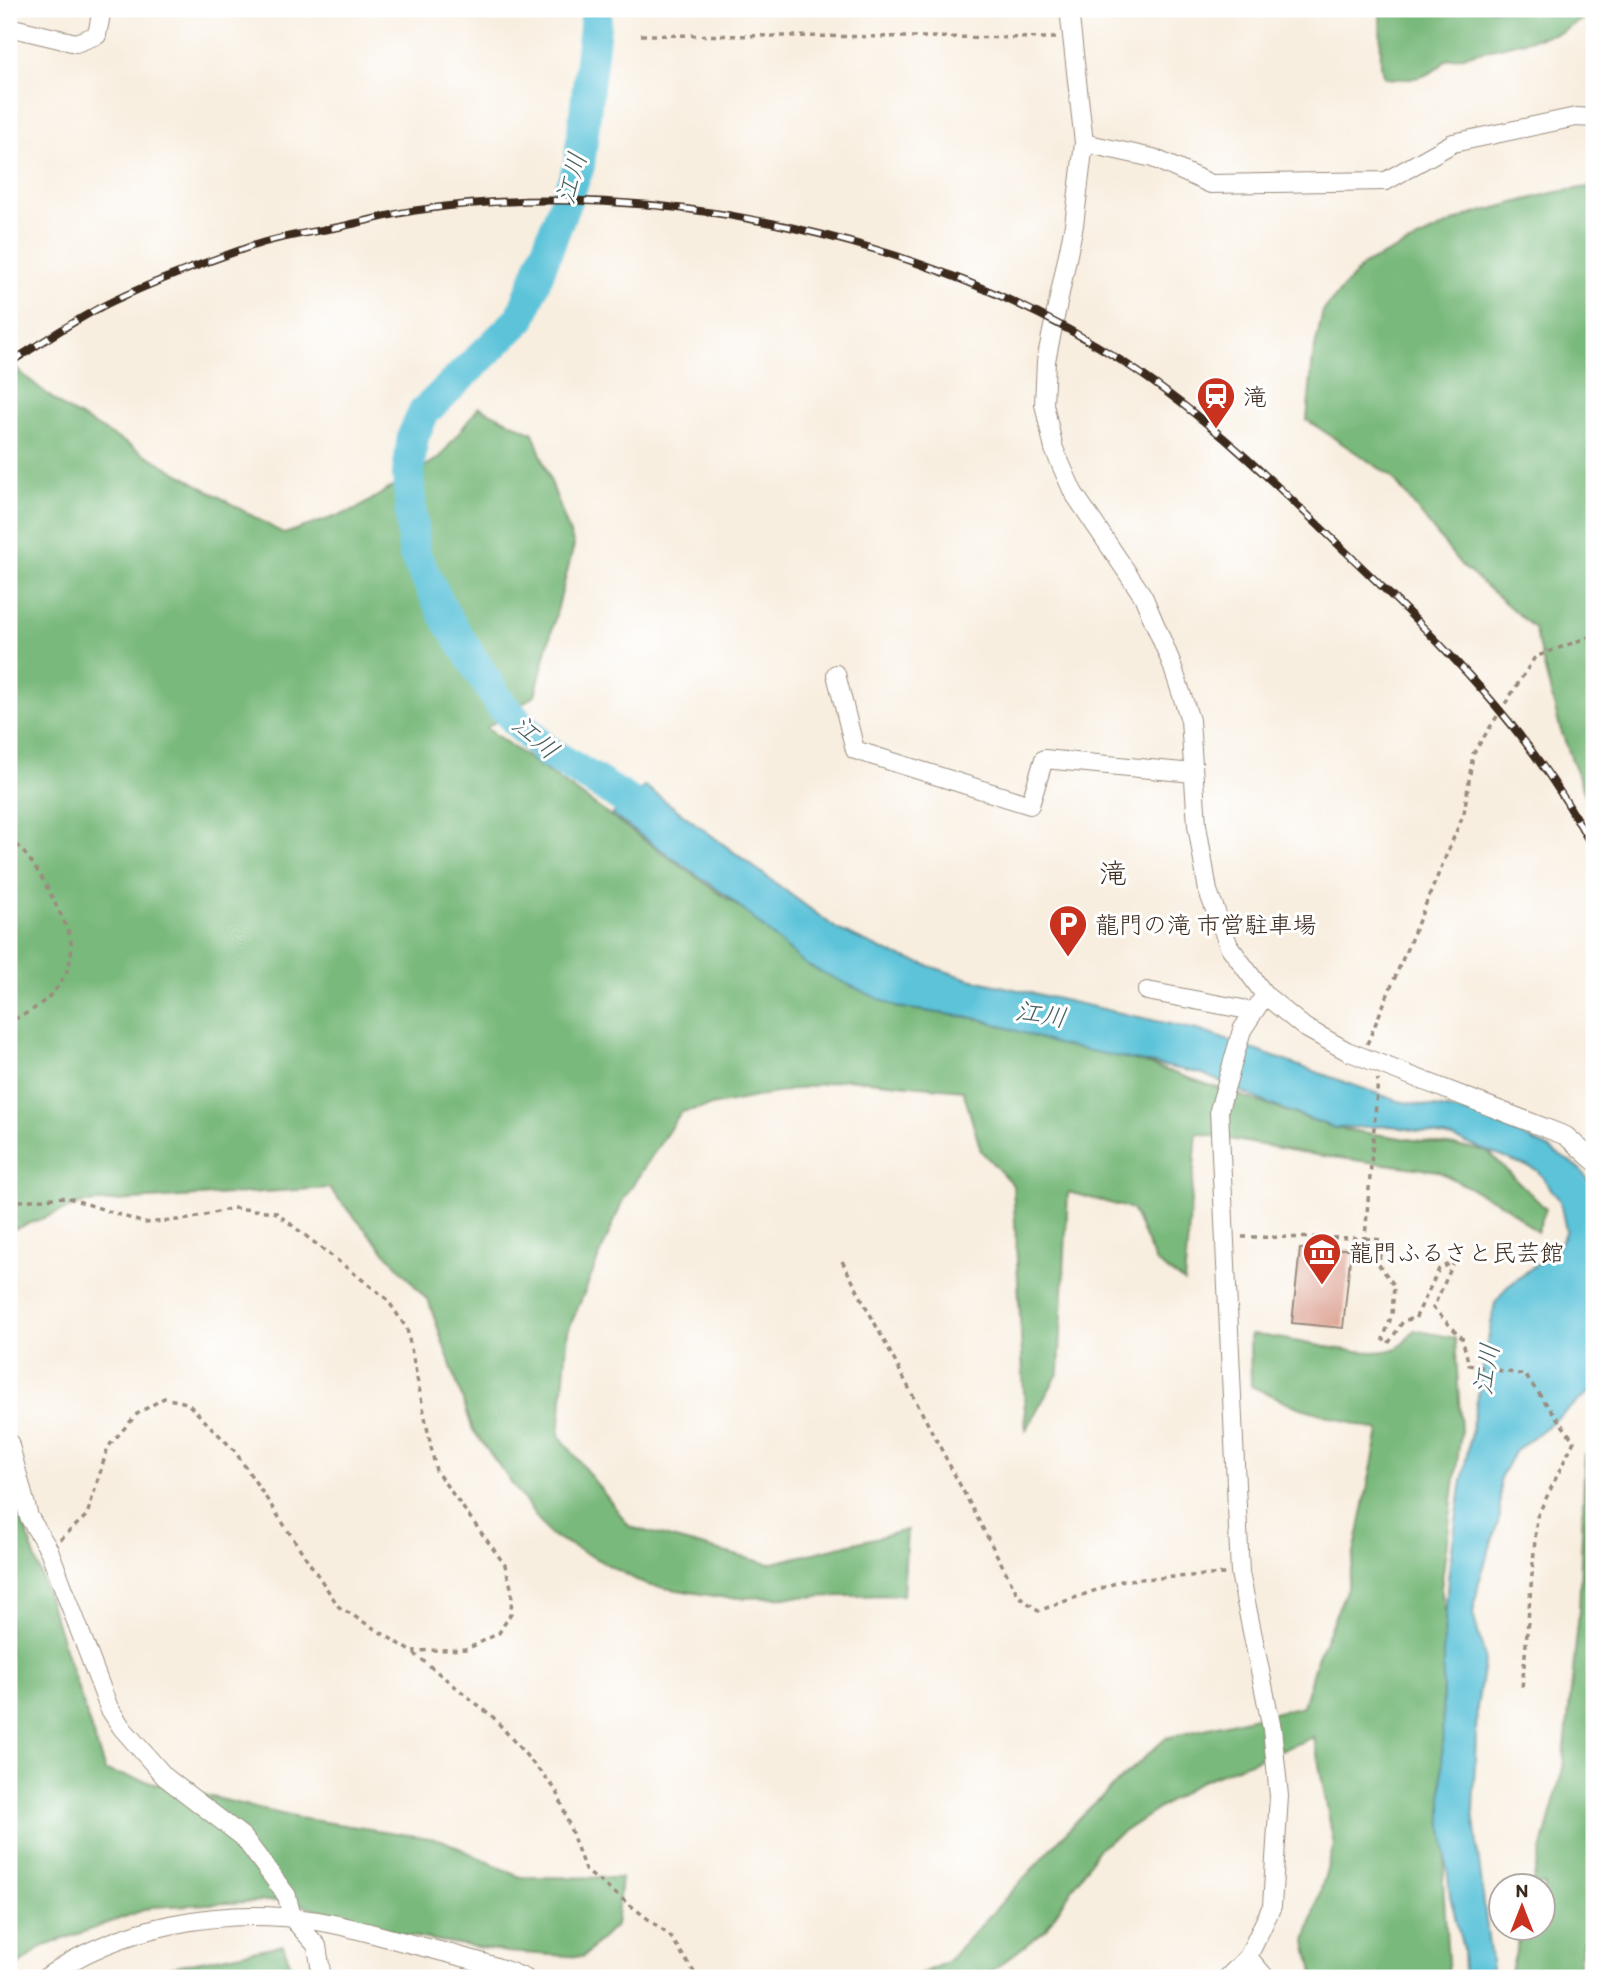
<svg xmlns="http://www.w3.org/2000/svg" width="1603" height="1987" font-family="Itim,'Klee One',sans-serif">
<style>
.forest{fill:#79b97b;stroke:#5a724c;stroke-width:2}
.water{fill:#5cc3d9;stroke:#4c767c;stroke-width:2}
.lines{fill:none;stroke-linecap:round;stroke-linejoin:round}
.river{stroke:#5cc3d9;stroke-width:32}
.building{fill:#dfa99a}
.minor-casing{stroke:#9a8c7e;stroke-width:20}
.path{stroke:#9a8c7e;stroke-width:3.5;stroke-dasharray:5 5;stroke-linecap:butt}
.minor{stroke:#fff;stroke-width:18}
.rail-casing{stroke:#3b2a1e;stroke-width:8}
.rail{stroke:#fff;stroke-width:5;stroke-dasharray:16;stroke-linecap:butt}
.labels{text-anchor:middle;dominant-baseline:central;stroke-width:6;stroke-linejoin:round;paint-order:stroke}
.poi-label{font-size:24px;fill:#3b2a1e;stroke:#fff;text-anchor:start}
.water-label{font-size:26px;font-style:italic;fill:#47605f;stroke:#fff}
.quarter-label{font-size:28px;fill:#3b2a1e;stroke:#fff}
</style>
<rect width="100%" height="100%" fill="#fff"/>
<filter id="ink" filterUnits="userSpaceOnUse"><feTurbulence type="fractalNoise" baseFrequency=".0143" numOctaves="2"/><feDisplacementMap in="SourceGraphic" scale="14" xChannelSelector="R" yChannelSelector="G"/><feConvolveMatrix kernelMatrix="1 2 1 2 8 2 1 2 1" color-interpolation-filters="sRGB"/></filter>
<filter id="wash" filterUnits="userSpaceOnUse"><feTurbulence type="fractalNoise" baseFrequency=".00686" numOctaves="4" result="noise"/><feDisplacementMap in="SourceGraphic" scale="28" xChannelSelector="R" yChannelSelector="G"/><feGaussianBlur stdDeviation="1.57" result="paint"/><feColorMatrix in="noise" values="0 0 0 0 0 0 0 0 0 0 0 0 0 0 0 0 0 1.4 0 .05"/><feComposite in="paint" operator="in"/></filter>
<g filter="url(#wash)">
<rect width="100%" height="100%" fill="#f8eedf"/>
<path class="forest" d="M1380 9H1594V12L1561 32 1446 60C1429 80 1409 80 1385 78L1381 66Z
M1594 186V818L1560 728 1534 628 1461 565 1391 476 1307 420 1313 357 1323 311 1363 265 1466 216 1552 193Z
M9 363 63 407 284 534 355 510 440 457 479 407 533 433 574 545 535 695 486 728 746 912 896 1007 981 1019 1145 1063 1335 1128 1487 1151 1546 1209 1537 1232 1507 1207 1438 1171 1316 1155 1197 1133 1184 1282 1156 1262 1132 1209 1068 1192 1059 1372 1026 1430 1013 1185 981 1151 963 1090 846 1079 681 1112 624 1198 568 1331 559 1435 630 1527 769 1564 907 1530 903 1595 727 1598 646 1585 549 1534 473 1430 429 1302 329 1188 83 1203 9 1231Z
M1414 1330 1455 1338 1461 1431 1441 1588 1462 1720 1443 1881 1449 1978H1314L1306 1941 1334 1845 1314 1737 1199 1782 1099 1848 1045 1930 983 1978H911L947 1962 1084 1813 1166 1738 1303 1706 1316 1661 1347 1588 1379 1431 1298 1407 1251 1386 1250 1335C1285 1335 1376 1364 1400 1346 1405 1342 1410 1335 1414 1330Z
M1594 1451V1901L1575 1978H1465L1510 1975 1522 1928 1544 1927V1885H1532L1563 1768 1579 1613 1585 1454Z
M9 1478 105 1771 298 1818 442 1840 520 1877 621 1878 616 1925 583 1957 507 1952 403 1935 287 1900 152 1907 42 1947 9 1972Z
M283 1945 296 1978H114Z"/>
<path class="water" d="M645 786 837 929 890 953 969 979 1201 1031 1398 1101 1476 1114 1548 1148 1578 1167 1594 1187V1321L1590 1325 1594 1343V1389L1514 1452 1500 1478V1516L1479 1582 1473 1614 1485 1657 1477 1707 1473 1812 1493 1978H1464L1463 1949 1450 1896 1442 1817 1443 1652 1448 1578 1461 1487 1495 1303 1506 1288 1557 1248 1566 1231 1560 1201 1537 1170 1453 1138 1392 1126 1335 1128 1271 1105 1203 1074 1056 1044 981 1019 896 1007 806 965 727 896 612 815Z"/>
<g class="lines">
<path class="river" d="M597 9 579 166 521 318 424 412 413 436 408 474 414 553 444 614 501 705 545 750 664 823"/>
</g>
<g id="blocks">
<path class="building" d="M1300 1249H1351L1343 1328 1292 1323Z"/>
</g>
</g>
<g filter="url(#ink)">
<use href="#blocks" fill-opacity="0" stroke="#9a8c7e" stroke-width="2"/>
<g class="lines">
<g class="minor-casing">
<path id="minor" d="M1069 9 1084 143 1074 225 1046 361 1044 404 1054 449 1073 492 1143 596 1171 662 1190 720 1197 825 1208 891 1229 946 1265 995 1304 1027 1347 1051 1566 1136 1594 1161
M9 27 76 43 97 35 102 9
M1084 143 1153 158 1211 184 1386 181 1453 143 1576 117 1594 118
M836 674 855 750 1030 805 1044 759 1193 773
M1147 991 1253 1011
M9 1442 29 1517 49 1550 109 1708 122 1728 165 1777 243 1837 287 1896 292 1918 317 1946 322 1978
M1248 1957 1266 1978
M45 1978C118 1926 221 1907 310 1920 343 1924 375 1935 408 1943 447 1953 488 1962 525 1978
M1227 1978 1248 1957 1272 1906 1279 1796 1272 1729 1240 1573 1219 1110 1242 1030 1265 995"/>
</g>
<path class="path" d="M641 35 1056 38
M9 838C29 854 44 880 55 903 60 915 70 930 71 943 75 980 41 1010 9 1021
M1367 1044 1464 813 1473 754 1535 657 1594 635
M9 1202 66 1197 144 1223 189 1219 233 1208 275 1212 387 1299 407 1329 436 1471 505 1565 512 1591 511 1613 499 1633 467 1649 413 1651
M1242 1237 1365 1238 1378 1079
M1365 1238 1381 1240 1379 1265 1394 1285 1392 1315 1383 1339 1388 1344 1404 1320 1415 1319 1439 1269 1454 1262 1433 1308 1462 1338 1469 1365 1525 1375 1574 1441 1537 1517 1522 1689
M842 1261 1018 1595 1038 1611 1124 1580 1225 1574
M60 1540 87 1515 108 1447 137 1414 164 1398 187 1403 234 1450 339 1607 411 1651 493 1717 557 1791 585 1870 670 1936 698 1978"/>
<use href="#minor" class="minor"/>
<g class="rail-casing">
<path id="rail" d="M9 363C43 342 77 318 113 301 157 280 206 262 252 246 281 236 314 232 344 226 371 220 398 212 426 209 656 177 930 237 1125 363 1206 416 1276 484 1345 551 1439 641 1535 733 1594 851"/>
</g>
<use href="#rail" class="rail"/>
</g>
</g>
<defs>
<g id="station-pin" transform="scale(2.0125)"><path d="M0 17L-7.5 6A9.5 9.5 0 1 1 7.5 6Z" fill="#c8321e" stroke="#fff"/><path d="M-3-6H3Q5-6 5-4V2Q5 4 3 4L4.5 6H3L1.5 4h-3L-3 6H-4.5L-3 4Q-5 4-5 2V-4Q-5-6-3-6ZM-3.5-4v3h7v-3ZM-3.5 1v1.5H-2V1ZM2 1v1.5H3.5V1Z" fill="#fff"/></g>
<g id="parking-pin" transform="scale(2.0125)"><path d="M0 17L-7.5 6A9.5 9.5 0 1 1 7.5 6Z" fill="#c8321e" stroke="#fff"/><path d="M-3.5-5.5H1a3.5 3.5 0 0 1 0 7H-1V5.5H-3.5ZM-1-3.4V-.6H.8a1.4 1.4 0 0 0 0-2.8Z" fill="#fff"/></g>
<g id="museum-pin" transform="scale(2.0125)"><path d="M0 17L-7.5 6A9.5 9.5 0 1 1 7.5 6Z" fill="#c8321e" stroke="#fff"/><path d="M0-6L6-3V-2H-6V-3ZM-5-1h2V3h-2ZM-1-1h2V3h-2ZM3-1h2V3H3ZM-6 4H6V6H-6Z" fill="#fff"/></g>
</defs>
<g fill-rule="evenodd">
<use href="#station-pin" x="1216" y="396"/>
<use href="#parking-pin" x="1068" y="924"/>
<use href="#museum-pin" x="1322" y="1252"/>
</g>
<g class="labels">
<g class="poi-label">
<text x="1243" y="396">滝</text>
<text x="1095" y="924">龍門の滝 市営駐車場</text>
<text x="1349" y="1252">龍門ふるさと民芸館</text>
</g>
<g class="water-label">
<text transform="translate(571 178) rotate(-74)">江川</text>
<text transform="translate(536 737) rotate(41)">江川</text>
<text transform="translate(1041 1014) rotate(9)">江川</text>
<text transform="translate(1486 1369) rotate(-81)">江川</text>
</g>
<g class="quarter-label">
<text x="1113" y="873">滝</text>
</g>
</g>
<rect width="1603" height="1987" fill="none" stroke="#fff" stroke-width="35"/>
<g transform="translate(1522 1907)"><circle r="33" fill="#ffffff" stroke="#b1aaa5" stroke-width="2"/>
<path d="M0-5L12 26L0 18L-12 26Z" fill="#c8321e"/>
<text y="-10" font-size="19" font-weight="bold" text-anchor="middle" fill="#3b2a1e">N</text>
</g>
</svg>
